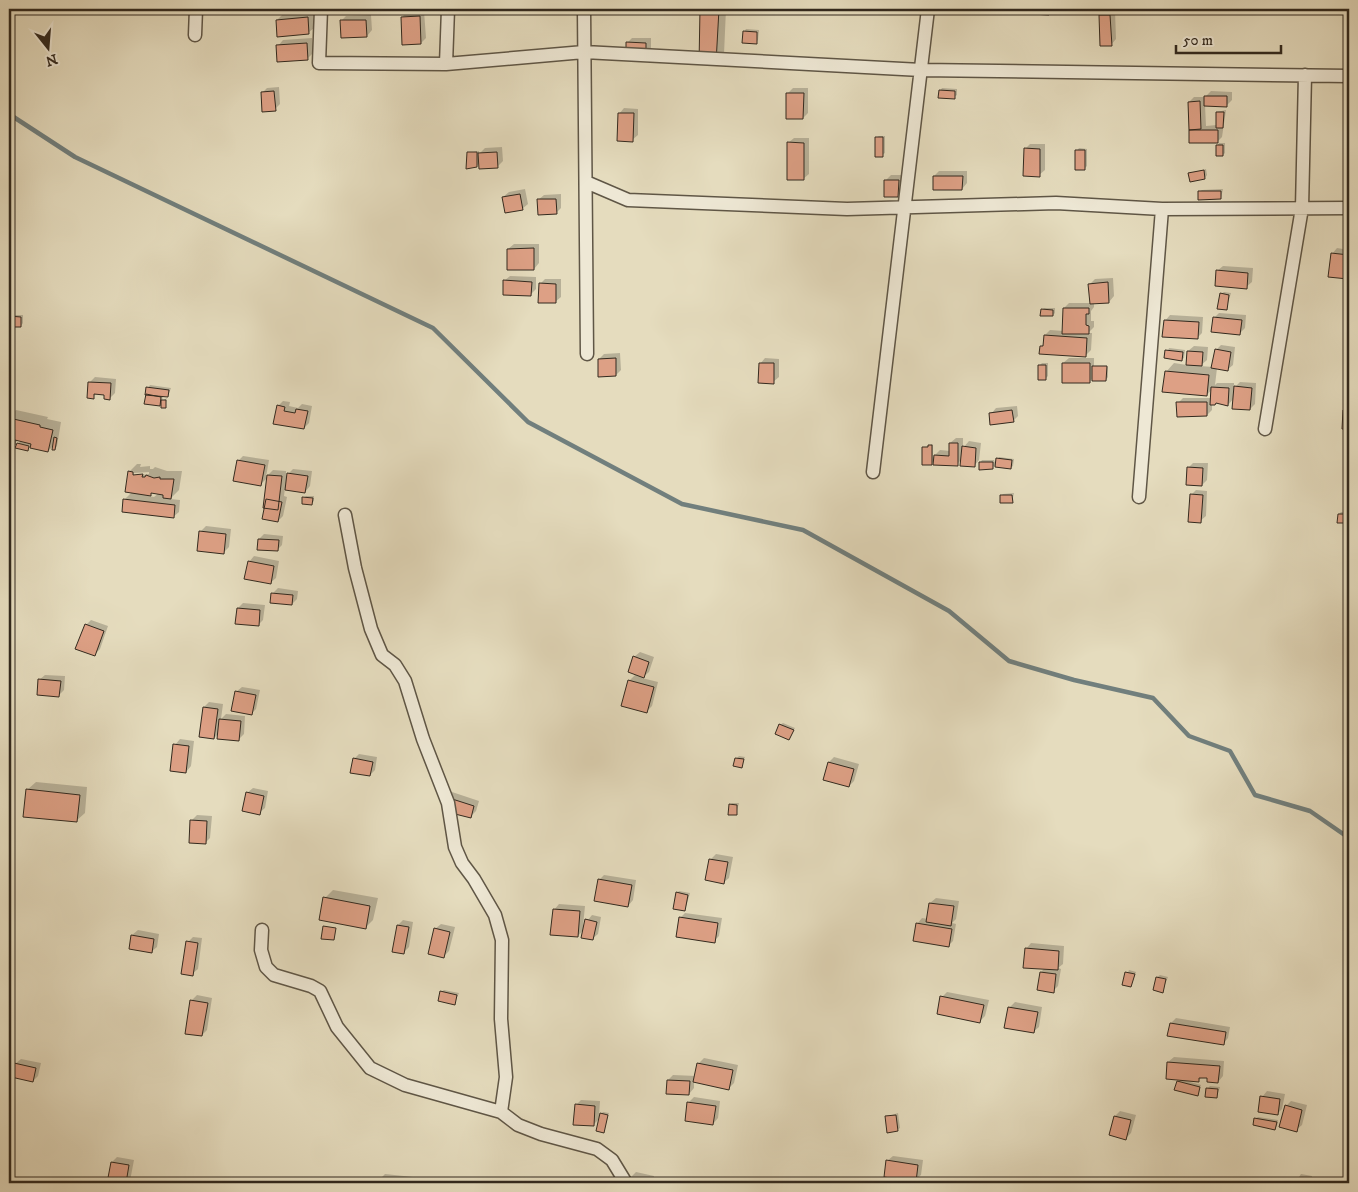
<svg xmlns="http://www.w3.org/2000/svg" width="1358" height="1192" font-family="'IM FELL DW Pica',serif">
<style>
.shadow{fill:#0003;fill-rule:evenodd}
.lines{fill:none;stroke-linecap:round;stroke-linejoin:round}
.stream{stroke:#717f7d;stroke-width:4.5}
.building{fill:#dda085;stroke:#32291e}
.street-casing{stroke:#5f5646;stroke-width:15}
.street{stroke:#eee8d5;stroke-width:12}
</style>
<rect width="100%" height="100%" fill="#e5dcbe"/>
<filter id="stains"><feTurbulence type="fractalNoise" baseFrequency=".004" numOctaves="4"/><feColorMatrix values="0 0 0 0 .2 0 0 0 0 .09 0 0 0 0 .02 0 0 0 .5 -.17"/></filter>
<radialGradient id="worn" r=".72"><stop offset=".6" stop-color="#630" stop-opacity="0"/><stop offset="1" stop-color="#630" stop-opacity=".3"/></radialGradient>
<path class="shadow" d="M701 9H726L724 54 700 62Z
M1033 9H1054L1049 14 1032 13Z
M1105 10H1115L1116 39 1111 45 1100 16Z
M424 11 426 38 421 43 402 17 407 12Z
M313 13 314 28 308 33 277 20 282 15Z
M371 15 372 30 367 36 341 21 346 16Z
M746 29 759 30 758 40 756 42 744 32Z
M312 38 313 53 307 59 278 46 283 40Z
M632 38H651V52L627 43Z
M279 87 280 104 275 109 262 93 267 88Z
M793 88H808V113L803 118 788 93Z
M942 88 957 89V95L954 97 940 91Z
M1211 91 1232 92V100L1227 105H1205L1206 126 1217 125V112L1226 110 1222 137 1217 142H1190L1189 102 1194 97H1205Z
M624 108 638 109V135L632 140 619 114Z
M879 136H885V153L882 155 876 138Z
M794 138H809V174L803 179 788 143Z
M1219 143H1225V153L1223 155 1217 146Z
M1030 144H1045V170L1039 175 1025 149Z
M502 147 503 161 498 166 481 167 480 162 477 166 468 153 479 151V154L485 148Z
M1079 148 1087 149V166L1084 169 1077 151Z
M1206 169 1207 175 1205 178 1189 174Z
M939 171H967V183L962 189 934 176Z
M891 175H903V191L898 196 886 180Z
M525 189 528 204 522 209 503 197 509 192Z
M1223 189 1221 198 1199 192 1202 190Z
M561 194V208L556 213 538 200 544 195Z
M514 244H539V263L534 269 508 249Z
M1337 248 1349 250 1348 278 1332 254Z
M1223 266 1253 268 1252 282 1246 287 1217 271Z
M510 276 536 277V289L530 295 504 281Z
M1113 278 1114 296 1109 302H1094V307L1091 311V321H1094V327L1088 333H1092L1091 350 1085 356 1041 347 1044 343 1045 335 1050 330 1064 331V308L1069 303H1091L1090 284 1095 279Z
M545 279H561V297L555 302 540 284Z
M1224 292 1231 293 1226 309 1221 294Z
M1044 308H1055V313L1053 315 1042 310Z
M1219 313 1246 315 1245 328 1239 334 1214 318Z
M9 315H23V323L21 326 9 325Z
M1170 315 1203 317 1202 333 1197 338 1165 321Z
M1221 345 1235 347 1233 365 1227 370 1217 368 1215 385 1217 383H1234V388L1240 382 1256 383 1255 404 1250 409 1234 398 1228 405 1217 402 1212 404V410L1207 415 1178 403 1183 398H1212V389L1207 395 1166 372 1174 363 1187 365 1188 351 1194 346 1208 347 1207 360 1200 366 1213 367 1216 350Z
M1169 348 1185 350 1184 358 1181 360 1166 357Z
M620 353 621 370 616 375 599 359 604 354Z
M765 358 779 359V377L773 382 760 364Z
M1069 358H1094V364H1108H1094V367H1108V377L1106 380 1092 379 1089 382 1063 363Z
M1042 363H1048V376L1045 379 1040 365Z
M95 377 116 379 115 393 110 398 106 394 97 393 93 397 90 382Z
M150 385 171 388 168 396 163 395 162 401 167 398 165 407 162 402 160 405 148 388Z
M283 401 290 402 289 406 298 408 302 404 312 406 309 423 304 428 278 406Z
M1349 405V428H1343L1344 410Z
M1017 406 1018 416 1013 421 991 414 996 408Z
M16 410 48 417 47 419 61 422 57 446 55 449 54 445 48 451 30 447 27 450 18 444 21 440H18L14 444 9 442V416Z
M956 438H963V448L969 441 981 443 979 460 974 466 962 459 957 464 935 460 931 464 923 448 933 444V457L940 450 950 451V443Z
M243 456 269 460 266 477 273 470 286 471V476L293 469 312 471 310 486 305 492 285 488 284 496 287 497 283 516 278 521 268 477 260 485 238 461Z
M999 457 1014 459 1013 466 1010 468 994 466 992 468 980 463 982 460H994L996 466Z
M1193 463H1208L1207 480 1202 485 1188 468Z
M137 464H141L140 467 150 466V469H153L155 467 167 471H182L179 490 170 499 180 500 179 512 173 517 125 499 132 492 129 472ZM149 472V474L134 476V473ZM153 492 159 493 154 497 149 496Z
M1196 490 1207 491 1206 516 1200 521 1191 495Z
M1014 493 1012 502 1001 496 1003 494Z
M306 496H314V501L312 503 304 498Z
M1341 512H1349L1348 522 1339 514Z
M206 526 231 529 229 547 224 552 201 531Z
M264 534 283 536 282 545 277 550 259 539Z
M254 556 279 561 276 578 270 583 249 562Z
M278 588 298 591 297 599 292 604 273 593Z
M243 603 265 605 263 620 258 625 238 608Z
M91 620 108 626 100 649 94 655 86 625Z
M640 652 654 657 649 672 642 678 658 682 652 706 646 712 629 681 636 674 634 657Z
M45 675 65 676 64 690 59 695 39 680Z
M242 687 260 690 256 709 251 714 236 692Z
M209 702 223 704 221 719 226 714 245 716 244 734 239 739 219 733 214 738 204 707Z
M783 723 795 728 789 738 780 725Z
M180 739 194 741 191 766 186 772 175 745Z
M359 754 377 757 375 770 370 775 354 759Z
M739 756 745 757 741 766 737 758Z
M834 757 859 764 854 781 849 786 829 762Z
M36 782 87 787 85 813 76 821 27 790Z
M253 788 268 791 265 808 259 813 247 793Z
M452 792 479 801 476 811 471 816 447 797Z
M732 803H739L736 814 730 805Z
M197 815 212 816 210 838 205 843 191 821Z
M716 854 733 857 729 878 723 883 711 859Z
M604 875 636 880 633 900 628 906 599 880Z
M333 890 378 898 373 920 365 928 325 898Z
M679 891 690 893 685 910 677 893Z
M936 898 959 901 956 919 952 923 956 924 953 941 948 946 917 924 922 918 928 919 930 903Z
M559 904 585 906 583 926 592 915 601 917 598 934 592 939 584 929 578 936 554 910Z
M685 913 722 918 719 936 714 941 680 918Z
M403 920 413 922 409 947 404 952 398 925Z
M441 924 455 927 449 951 444 956 435 929Z
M138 930 159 934 157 947 151 952 132 935Z
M193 937 202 938 198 969 192 974 188 942Z
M1031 943 1064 946 1063 964 1058 968 1061 969 1058 986 1053 991 1041 972 1045 968 1026 949Z
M1129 970 1136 972 1131 986 1124 984Z
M1160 975 1168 977 1162 992 1157 977Z
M444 990 459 993 454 1004 441 992Z
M947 992 989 1000 985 1016 980 1021 942 997Z
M197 995 212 998 207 1030 202 1035 191 1001Z
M1015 1002 1042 1007 1039 1027 1033 1032 1009 1008Z
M1176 1018 1230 1027 1228 1038 1223 1044 1171 1023Z
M1174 1057 1224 1061 1223 1076 1218 1082 1202 1077 1199 1080H1183L1201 1085 1197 1095 1178 1082 1181 1079 1168 1062Z
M704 1058 738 1065 734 1083 729 1088 694 1081V1088L689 1094 668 1080 673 1075 696 1076 698 1064Z
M21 1059 41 1063 38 1076 33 1081 15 1064Z
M1210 1086 1220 1087 1217 1096 1207 1089Z
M1267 1091 1285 1094 1282 1109 1277 1114 1262 1097Z
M694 1097 720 1101 718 1118 713 1124 688 1103Z
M581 1100 600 1101 599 1116 603 1112 609 1113 603 1132 600 1118 593 1125 576 1105Z
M1291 1101 1307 1105 1302 1125 1296 1130 1286 1106Z
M1120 1111 1136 1115 1131 1133 1126 1138 1115 1116Z
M898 1113 900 1128 897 1130 886 1117Z
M1258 1117 1278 1120 1277 1126 1275 1128 1255 1119Z
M893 1156 923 1160 921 1175 915 1180 887 1161Z
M117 1157 134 1160 130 1181 127 1183H108L112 1162Z
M636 1172 654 1176 653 1183H629L630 1178Z
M385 1174 413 1177 412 1183H379L380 1179Z
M1301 1174 1312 1176 1311 1183H1295Z"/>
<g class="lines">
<path class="stream" d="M9 114 75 157 433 328 528 422 682 504 803 530 949 611 1009 661 1074 680 1153 698 1189 736 1230 751 1255 795 1310 811 1349 838"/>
</g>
<path class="building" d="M700 9H719L716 63 699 64Z
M951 9H967L966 12 951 11Z
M1031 9H1050L1049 15 1031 14Z
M1099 15H1110L1112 46H1100Z
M420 16 421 44 402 45 401 17Z
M308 17 309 34 277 37 276 20Z
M340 20H366L367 37 341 38Z
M743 31 757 32V44L742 43Z
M626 42 646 43V58H626Z
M307 43 308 60 277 62 276 45Z
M939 90 955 91V99L938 98Z
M274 91 276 111 262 112 261 92Z
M786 93H804L803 119H786Z
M1204 96H1227V107L1204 106Z
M1200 101 1201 129 1189 130 1188 102Z
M1216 112H1224L1223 128H1216Z
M618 113H634L633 142 617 141Z
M1189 130H1218V143H1189Z
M875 137H883V157H875Z
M787 142 804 143V180H787Z
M1216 145H1223V156H1216Z
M1024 148 1040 149V177L1023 176Z
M1075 150H1085V170H1075Z
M467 152H477V167L466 169Z
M497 152 498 168 479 169 478 153Z
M1204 170 1205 179 1190 182 1188 173Z
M933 176H963L962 190H933Z
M884 180H899L898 197H884Z
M1198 191H1221V199L1198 200Z
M520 194 523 210 505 213 502 197Z
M537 199H556L557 214 538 215Z
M534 248V270H507V249Z
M1331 253 1349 255 1348 279 1328 277Z
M1216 270 1248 273 1247 289 1215 286Z
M503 280 532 282 531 296 503 295Z
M1108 282 1109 303 1090 304 1088 284Z
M539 283 556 284V303H538Z
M1220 293 1229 295 1227 310 1217 309Z
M1063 308H1089V314H1086V325L1089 326V334H1062Z
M1041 309 1053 310V316H1040Z
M9 316 21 317V327H9Z
M1213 317 1242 320 1240 335 1211 332Z
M1164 320 1199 322 1198 339 1162 337Z
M1044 335 1087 338 1086 357 1039 354 1040 346H1043Z
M1348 338H1349V358H1348Z
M1215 349 1231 352 1228 371 1211 368Z
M1165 350 1183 352 1182 361 1164 358Z
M1187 351 1203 352 1202 366 1186 365Z
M616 358V376L598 377V359Z
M759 363H774V384L758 383Z
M1062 363H1090V383H1062Z
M1038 365H1046V380H1038Z
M1092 366H1107L1106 381H1092Z
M1165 371 1209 375 1207 396 1162 392Z
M88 382 111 383 110 400 104 399V395L94 394V399L87 398Z
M1234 386 1252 388 1250 410 1232 409Z
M146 387 169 390 168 397 145 395Z
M1211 387 1229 388 1228 406 1216 403 1215 405H1210Z
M146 394 161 397 160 406 144 404Z
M161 400H166V408H161Z
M1176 402H1207V416L1177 417Z
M277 405 285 407 284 411 295 413 296 409 308 411 304 429 273 424Z
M1012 410 1014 422 990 425 989 413Z
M1343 410H1349V429H1342Z
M9 418 40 425V427L53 430 48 452 30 448 31 444 15 440V445L9 444Z
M54 437 57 438 55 450H52Z
M17 443 29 446 28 451 15 448Z
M949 443H958V466L933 465 934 455 949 456Z
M928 445H932V465H922V447H928Z
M962 446 976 448 975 467 960 466Z
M996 458 1012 460 1011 469 995 467Z
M237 460 265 465 261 486 233 481Z
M979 462H993V469L979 470Z
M1187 467 1203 468 1202 486 1186 485Z
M1345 468H1349V489H1344Z
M128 471 133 472V475L143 474 142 477H145L146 475 154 478 160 477V479H174L171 499 163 498V495L151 493V496L125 492Z
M287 473 308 476 305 493 285 490Z
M267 475 282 476 278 510 263 508Z
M1190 494 1203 495 1201 523 1188 522Z
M1000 495H1012L1013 503H1000Z
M302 497 313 498 312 505 302 504Z
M123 499 175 505 174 518 122 512Z
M266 499 282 502 278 522 262 519Z
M1338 514H1349V523H1337Z
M199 531 226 534 224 554 197 551Z
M258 539 279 540 278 551 257 550Z
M248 561 274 566 271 584 244 579Z
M271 593 293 595 292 605 270 603Z
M237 608 260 610 259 626 235 624Z
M85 624 104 631 95 656 75 649Z
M633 656 649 662 644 678 628 672Z
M38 679 61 681 59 697 37 695Z
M628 680 654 687 647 713 621 706Z
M235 691 256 695 252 715 231 711Z
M203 707 218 709 214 739 199 737Z
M219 719 241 721 239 741 217 739Z
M779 724 794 730 789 740 775 734Z
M173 744 189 746 186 773 170 771Z
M353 758 373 762 370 776 350 773Z
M735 758 744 759 742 768 733 766Z
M828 762 854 769 849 787 823 780Z
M26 789 80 795 77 822 23 817Z
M246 792 264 796 260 815 242 811Z
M446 797 474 806 471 818 443 811Z
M729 804 737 805V815H728Z
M190 820 207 821 206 844 189 843Z
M709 859 728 862 724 884 705 880Z
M598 879 632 885 628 907 594 901Z
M676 892 688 895 685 911 673 909Z
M323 897 370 906 366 929 319 920Z
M929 903 954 906 951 926 926 922Z
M553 909 580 911 578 937 550 935Z
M679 917 718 923 715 943 676 937Z
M585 919 597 922 593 940 581 938Z
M916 923 952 929 949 947 913 941Z
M397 925 409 927 404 954 392 952Z
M323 926 336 928 334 940 321 939Z
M434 928 450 932 444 958 428 954Z
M131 935 154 939 152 953 129 949Z
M186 941 198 943 193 976 181 974Z
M1025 948 1059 951 1058 970 1023 968Z
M1040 972 1056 974 1054 993 1037 990Z
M1125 972 1135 974 1131 987 1122 985Z
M1156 977 1166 979 1163 993 1153 990Z
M440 991 457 995 455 1005 438 1001Z
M940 996 984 1005 980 1023 937 1014Z
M190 1000 208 1003 202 1036 185 1034Z
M1008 1007 1038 1012 1034 1033 1004 1028Z
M1170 1023 1226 1032 1224 1045 1167 1036Z
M1167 1062 1220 1066 1218 1083 1207 1082V1078H1199V1082L1166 1079Z
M14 1063 36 1068 33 1082 11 1077Z
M697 1063 733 1070 729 1090 693 1082Z
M667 1080 690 1081 689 1095 666 1094Z
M1177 1081 1200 1087 1198 1096 1174 1090Z
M1206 1088 1218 1089 1217 1098 1205 1097Z
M1260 1096 1280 1099 1278 1115 1258 1112Z
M687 1102 716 1106 713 1125 685 1121Z
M575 1104 595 1106 594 1126 573 1125Z
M1285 1105 1302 1110 1297 1132 1279 1127Z
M600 1113 608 1115 604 1133 596 1131Z
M896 1115 898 1131 887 1133 885 1116Z
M1114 1116 1131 1120 1126 1140 1109 1135Z
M1254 1118 1277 1122 1275 1130 1253 1125Z
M886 1160 918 1165 916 1182 884 1177Z
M111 1162 129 1165 126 1183H107Z
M629 1177 650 1181 649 1183H628Z
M379 1178 408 1182V1183H378Z
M1295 1178 1307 1181V1183H1294Z"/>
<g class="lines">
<g class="street-casing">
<path id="street" d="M321 9 319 63 446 64 584 52 921 70 1349 76
M584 9 587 354
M195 35 196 9
M446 64 448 9
M586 182 628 200 847 209 1056 203 1162 209 1349 208
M1265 429 1302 208 1305 75
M873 472 928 9
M1139 497 1162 209
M345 515 355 568 371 629 382 655 395 665 405 681 423 739 448 803 455 847 462 863 474 879 495 915 502 940 501 1019 506 1077 501 1112
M262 930 261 950 266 967 274 975 311 986 320 991 337 1027 370 1068 405 1085 501 1112 518 1125 541 1134 597 1149 612 1160 626 1183"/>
</g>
<use href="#street" class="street"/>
</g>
<rect width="1358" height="1192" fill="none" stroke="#e5dcbe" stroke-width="30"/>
<rect x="10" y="10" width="1338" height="1172" fill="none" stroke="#32291e" stroke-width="2.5"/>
<rect x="15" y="15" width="1328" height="1162" fill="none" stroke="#32291e"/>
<g transform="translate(48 48) rotate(163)" stroke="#eee8d5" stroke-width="4" paint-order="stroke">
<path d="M0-4L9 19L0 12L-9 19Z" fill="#32291e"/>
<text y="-8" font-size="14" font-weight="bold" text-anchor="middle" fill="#32291e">N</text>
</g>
<path d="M1176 45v8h105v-8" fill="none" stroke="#32291e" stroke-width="2.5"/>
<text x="1183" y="45" font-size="15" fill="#32291e" stroke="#eee8d5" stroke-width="4" paint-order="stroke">50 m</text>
<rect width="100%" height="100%" filter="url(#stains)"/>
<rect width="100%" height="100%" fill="url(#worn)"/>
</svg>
